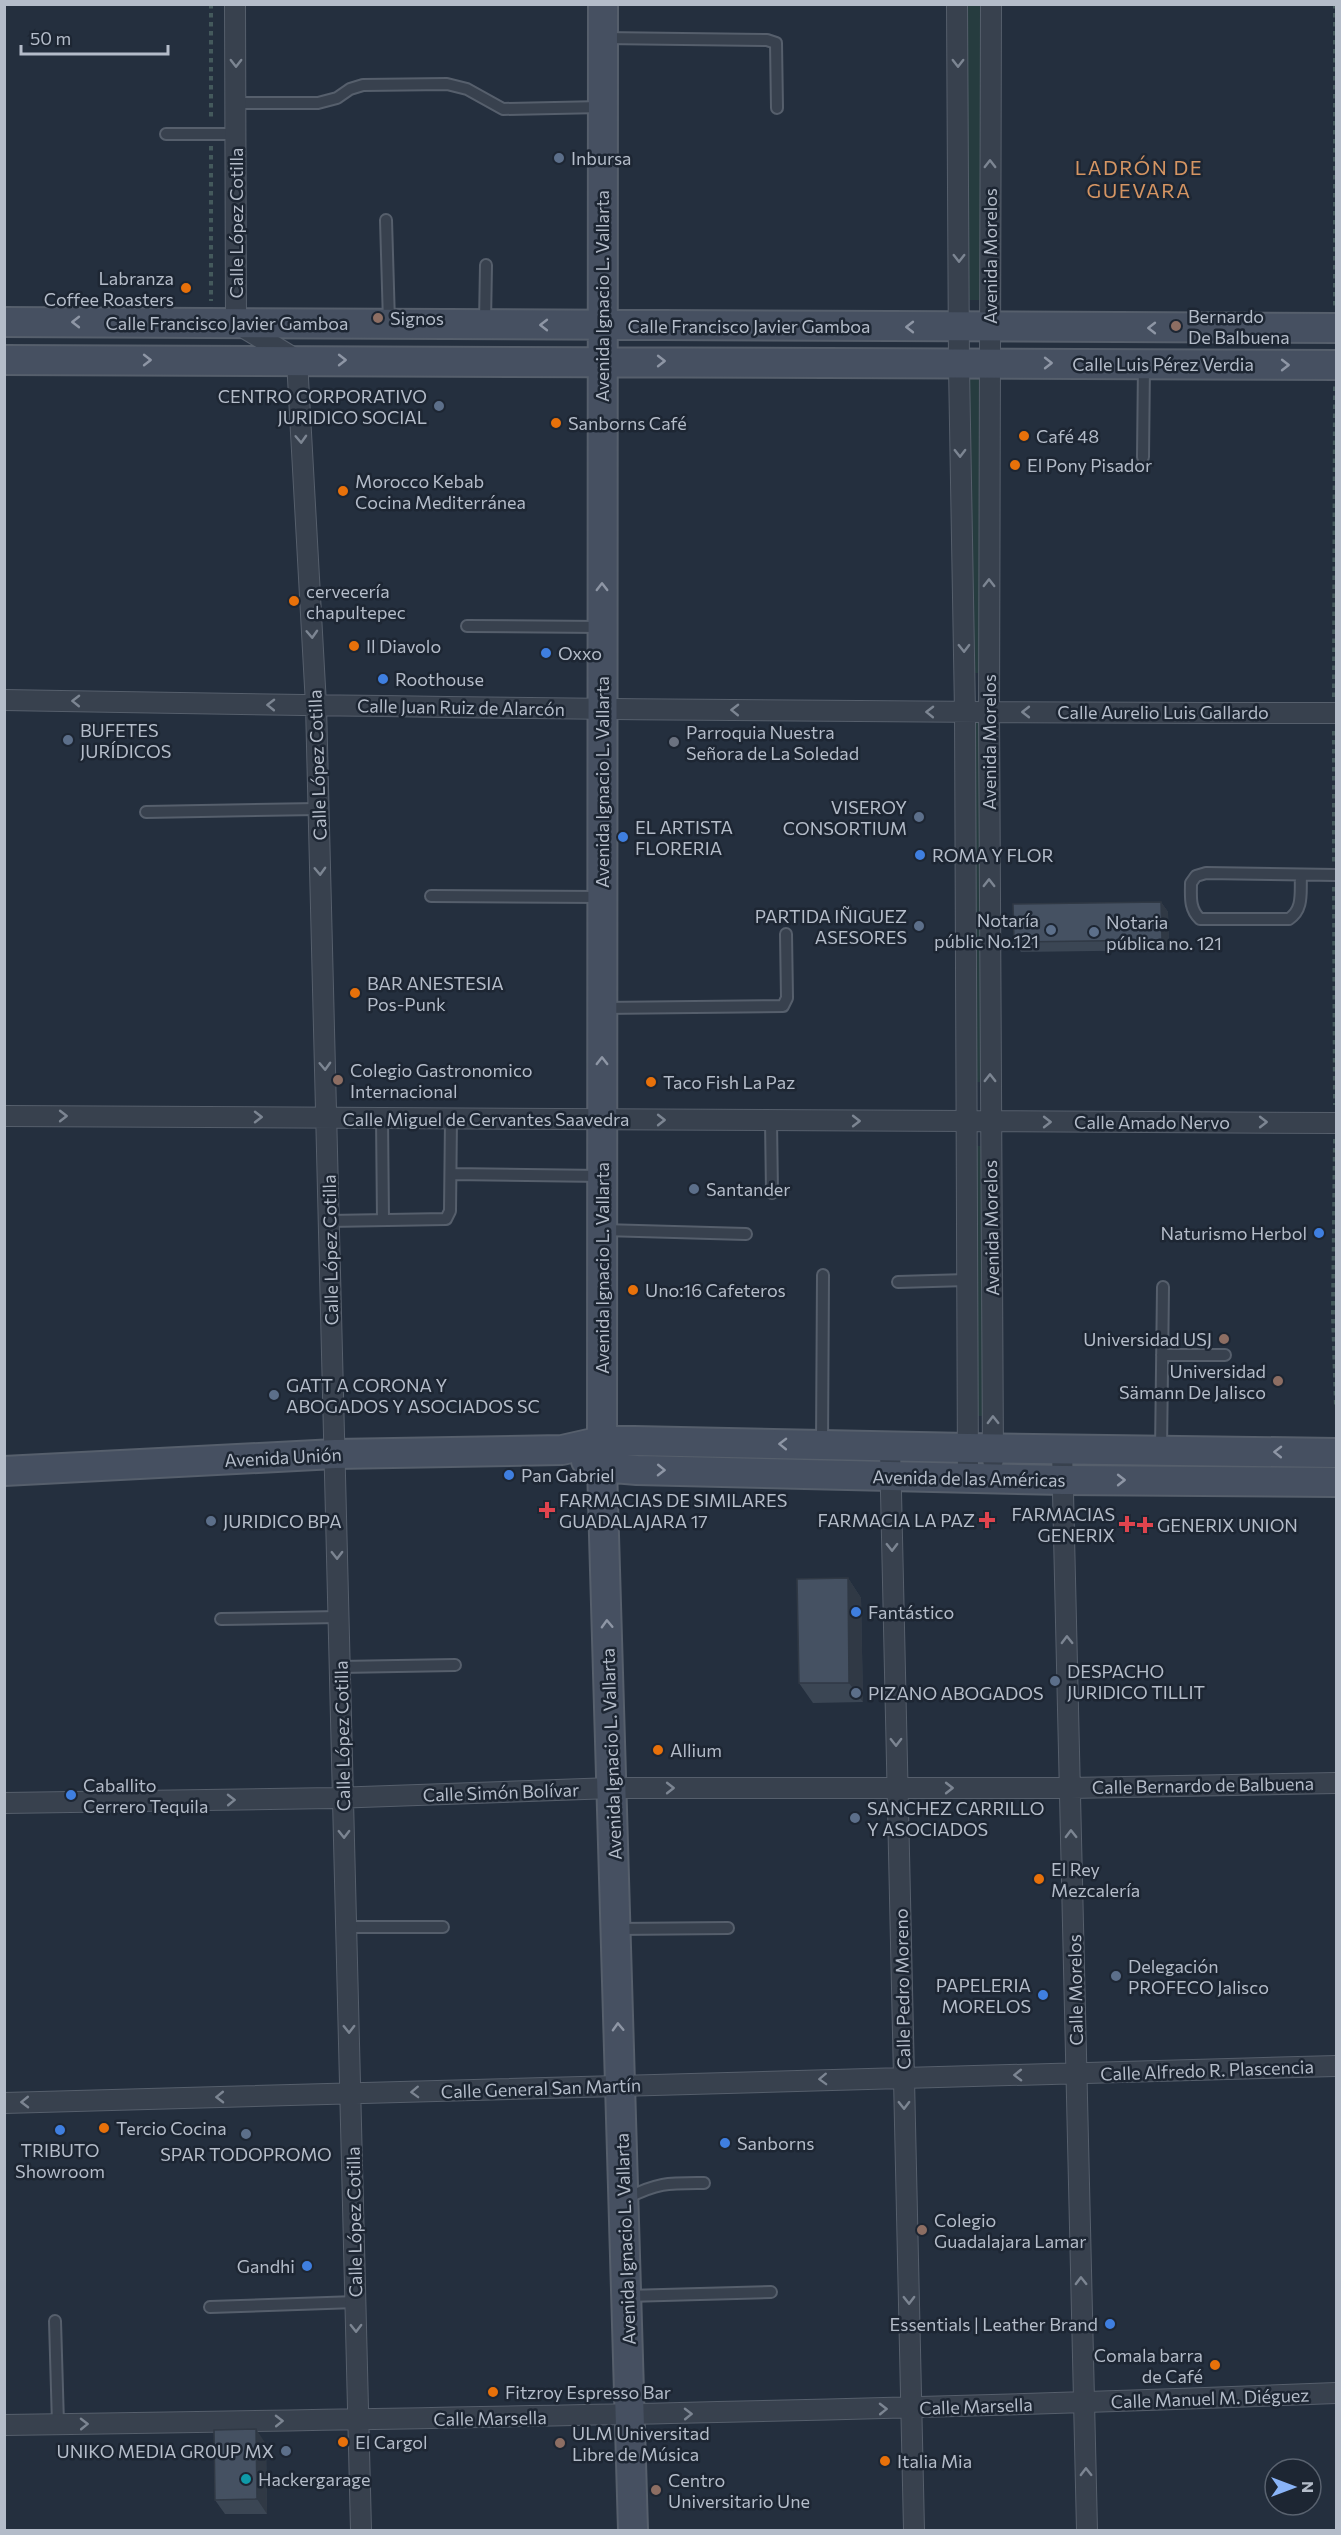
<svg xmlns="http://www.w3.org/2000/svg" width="1341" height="2535" font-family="Commissioner,sans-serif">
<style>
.green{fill:#263c3f}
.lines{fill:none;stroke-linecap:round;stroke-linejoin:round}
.lane-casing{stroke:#565f6c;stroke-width:14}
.street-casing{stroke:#565f6c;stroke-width:22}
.secondary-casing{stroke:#565f6c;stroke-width:32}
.path{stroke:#44595c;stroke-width:4;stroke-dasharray:4.5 4.5;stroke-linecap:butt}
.lane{stroke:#38414e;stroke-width:10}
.street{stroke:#38414e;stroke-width:20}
.secondary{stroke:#465061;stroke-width:28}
.wall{fill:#3b4654}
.shaded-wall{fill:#303945}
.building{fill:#455162;stroke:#303945;stroke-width:1.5}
.oneway{stroke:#7c8592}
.oneway2{stroke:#8e96a5}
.service-dot{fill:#5c6f8a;stroke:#1d2633;stroke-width:2}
.food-dot{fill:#e8710a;stroke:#1d2633;stroke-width:2}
.education-dot{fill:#8d6e63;stroke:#1d2633;stroke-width:2}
.shop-dot{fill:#3f7fe0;stroke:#1d2633;stroke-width:2}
.worship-dot{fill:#6b7280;stroke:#1d2633;stroke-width:2}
.health-dot{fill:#e0444e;stroke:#1d2633;stroke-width:2}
.culture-dot{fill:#0f9aa8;stroke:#1d2633;stroke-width:2}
.labels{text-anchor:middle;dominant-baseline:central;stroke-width:5;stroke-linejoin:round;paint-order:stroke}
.poi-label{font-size:18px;fill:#b4bcc9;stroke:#1d2633;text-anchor:start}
.street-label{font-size:18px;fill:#b4bcc9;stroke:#1d2633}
.neighbourhood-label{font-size:20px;letter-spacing:1.5px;fill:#d59563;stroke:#1d2633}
</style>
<rect width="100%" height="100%" fill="#242f3e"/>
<path class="green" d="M963 5H983V300H963Z
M967 370H982V673H967Z
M971 722H983L984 1082H973Z
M972 1146H984L985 1416H973Z"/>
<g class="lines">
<g class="lane-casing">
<path id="lane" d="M603 38 767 40 776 43 777 108
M236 103H318L337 98 350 89 363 85 447 84 467 89 503 109 602 107
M166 134H235
M386 220 389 322
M485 322 486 265
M1143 457 1144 364
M467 626 602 627
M146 812 318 809
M1301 876C1300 892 1304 909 1289 919H1200C1189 909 1191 896 1191 883L1196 876 1206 873 1336 875
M431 896 602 897
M602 1008 783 1006 787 998 786 934
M382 1118 383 1220
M771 1121 772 1193
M451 1174 602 1176
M329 1221 446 1219 450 1211 451 1119
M603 1230 746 1234
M898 1282 967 1280
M1162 1355H1225
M822 1445 823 1275
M1161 1451 1163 1287
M221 1619 339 1617
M340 1667 455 1665
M346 1927H443
M616 1929 728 1928
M627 2198C659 2182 669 2183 704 2183
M627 2296 771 2292
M210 2307 356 2302
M55 2321 58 2424"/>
</g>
<g class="street-casing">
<path id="street" d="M235 4 236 323 297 360 316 705 361 2530
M957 4 959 367 965 712 968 1478
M991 4 989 712 993 1460
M4 700C448 708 892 713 1336 713
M4 1116 1336 1123
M890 1447 914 2530
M1062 1449 1087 2530
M4 1803 333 1798 612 1788H1070L1336 1783
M4 2103 1336 2066
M4 2425C449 2418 893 2411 1336 2393"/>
</g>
<g class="secondary-casing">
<path id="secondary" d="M603 4 602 1467 633 2530
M4 322 1336 328
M4 360 1336 365
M586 1461 602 1467 637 1470 1063 1480 1336 1482
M4 1471 335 1454 562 1450 602 1441H634L968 1448 1336 1453"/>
</g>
<path class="path" d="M211 4V121
M1335 4V307
M211 146V301
M1334 697 1335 386
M1334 731V862
M1334 887 1335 1105
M1335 1139 1333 1315 1336 1406"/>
<use href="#lane" class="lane"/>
<use href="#street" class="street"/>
<use href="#secondary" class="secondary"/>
</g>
<path class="wall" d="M1161 902 1168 912 1169 950 1021 952 1014 942Z
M848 1578 861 1598 863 1702 813 1703 799 1683Z
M266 2444 267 2514H225L215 2500Z"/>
<path class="shaded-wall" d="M1161 902 1168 912 1169 950 1162 940Z
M848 1578 861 1598 863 1702 849 1683Z
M256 2429 266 2444 267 2514 257 2499Z"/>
<path class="building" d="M1161 902 1162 940 1014 942 1013 904Z
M848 1578 849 1683H799L797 1579Z
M256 2429 257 2499 215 2500 214 2430Z"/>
<defs><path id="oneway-chevron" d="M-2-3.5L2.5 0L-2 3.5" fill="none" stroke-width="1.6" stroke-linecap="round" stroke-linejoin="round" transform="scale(1.5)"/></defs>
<g class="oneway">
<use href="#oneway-chevron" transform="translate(236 63) rotate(90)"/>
<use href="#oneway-chevron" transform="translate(958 63) rotate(90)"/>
<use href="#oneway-chevron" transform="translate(990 164) rotate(-90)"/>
<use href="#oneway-chevron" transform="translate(959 258) rotate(90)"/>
<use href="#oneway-chevron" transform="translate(301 439) rotate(87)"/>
<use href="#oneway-chevron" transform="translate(960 453) rotate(89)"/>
<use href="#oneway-chevron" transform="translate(989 583) rotate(-90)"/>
<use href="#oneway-chevron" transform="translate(312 634) rotate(87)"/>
<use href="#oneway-chevron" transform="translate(964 648) rotate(89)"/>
<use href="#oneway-chevron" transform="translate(76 701) rotate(-179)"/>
<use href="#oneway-chevron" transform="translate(271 705) rotate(-179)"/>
<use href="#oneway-chevron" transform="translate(735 710) rotate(-179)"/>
<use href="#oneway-chevron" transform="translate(930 712) rotate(-179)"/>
<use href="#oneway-chevron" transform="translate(1026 712) rotate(-180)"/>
<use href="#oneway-chevron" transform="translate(320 871) rotate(88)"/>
<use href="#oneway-chevron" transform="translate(989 883) rotate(-90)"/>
<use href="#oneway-chevron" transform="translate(325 1066) rotate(88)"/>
<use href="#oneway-chevron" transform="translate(990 1078) rotate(-90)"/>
<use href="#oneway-chevron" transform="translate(63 1116)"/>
<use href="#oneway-chevron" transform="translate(258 1117)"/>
<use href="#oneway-chevron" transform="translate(661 1120)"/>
<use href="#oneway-chevron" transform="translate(856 1121)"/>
<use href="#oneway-chevron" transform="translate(1047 1122)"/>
<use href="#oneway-chevron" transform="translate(1263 1122)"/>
<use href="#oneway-chevron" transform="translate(993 1420) rotate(-91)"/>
<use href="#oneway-chevron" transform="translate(892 1547) rotate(89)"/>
<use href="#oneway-chevron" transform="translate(337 1555) rotate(89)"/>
<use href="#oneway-chevron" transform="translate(1067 1640) rotate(-91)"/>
<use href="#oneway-chevron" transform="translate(896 1742) rotate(89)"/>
<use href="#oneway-chevron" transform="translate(670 1788)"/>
<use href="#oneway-chevron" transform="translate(949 1788)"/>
<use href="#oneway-chevron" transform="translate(231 1800) rotate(-1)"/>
<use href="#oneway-chevron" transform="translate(344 1834) rotate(89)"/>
<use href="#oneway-chevron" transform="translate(1071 1834) rotate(-91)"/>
<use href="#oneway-chevron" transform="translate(349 2029) rotate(89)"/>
<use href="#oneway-chevron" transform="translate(1018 2075) rotate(179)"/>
<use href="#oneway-chevron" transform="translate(823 2079) rotate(178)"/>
<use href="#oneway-chevron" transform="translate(415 2092) rotate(178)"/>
<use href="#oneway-chevron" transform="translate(220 2097) rotate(179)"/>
<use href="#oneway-chevron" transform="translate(25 2102) rotate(179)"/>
<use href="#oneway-chevron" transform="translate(904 2105) rotate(89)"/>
<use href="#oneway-chevron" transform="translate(1081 2281) rotate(-91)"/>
<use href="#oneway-chevron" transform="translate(909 2300) rotate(89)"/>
<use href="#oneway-chevron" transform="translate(356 2328) rotate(89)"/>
<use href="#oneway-chevron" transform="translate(883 2409) rotate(-1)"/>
<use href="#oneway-chevron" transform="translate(688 2414) rotate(-1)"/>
<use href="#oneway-chevron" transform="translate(279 2421) rotate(-1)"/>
<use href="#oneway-chevron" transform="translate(84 2424) rotate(-1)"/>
<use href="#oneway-chevron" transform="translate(1086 2472) rotate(-91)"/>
</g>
<g class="oneway2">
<use href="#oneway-chevron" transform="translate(76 322) rotate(-180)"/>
<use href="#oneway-chevron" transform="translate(544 325) rotate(-180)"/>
<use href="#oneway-chevron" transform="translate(910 327) rotate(-180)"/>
<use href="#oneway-chevron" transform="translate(1152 328) rotate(-180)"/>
<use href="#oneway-chevron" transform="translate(147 360)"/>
<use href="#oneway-chevron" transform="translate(342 360)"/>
<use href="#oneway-chevron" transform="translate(661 361)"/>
<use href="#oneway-chevron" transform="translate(1048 363)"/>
<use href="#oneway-chevron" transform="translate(1285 365)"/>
<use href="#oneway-chevron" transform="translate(602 587) rotate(-90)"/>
<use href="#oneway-chevron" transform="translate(602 1061) rotate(-90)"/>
<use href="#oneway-chevron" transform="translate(783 1444) rotate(-179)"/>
<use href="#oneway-chevron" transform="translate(1278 1452) rotate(-179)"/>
<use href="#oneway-chevron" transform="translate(661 1470) rotate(1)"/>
<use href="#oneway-chevron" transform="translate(1121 1480)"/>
<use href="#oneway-chevron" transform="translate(607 1624) rotate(-92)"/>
<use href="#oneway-chevron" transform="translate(618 2027) rotate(-92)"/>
</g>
<g class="service-dot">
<circle cx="559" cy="158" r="6"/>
<circle cx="439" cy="406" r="6"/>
<circle cx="68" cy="740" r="6"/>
<circle cx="919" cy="817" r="6"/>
<circle cx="919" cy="926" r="6"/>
<circle cx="1051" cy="930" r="6"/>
<circle cx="1094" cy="932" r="6"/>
<circle cx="694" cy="1189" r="6"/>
<circle cx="274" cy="1395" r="6"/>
<circle cx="211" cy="1521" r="6"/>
<circle cx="1055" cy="1681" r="6"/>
<circle cx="856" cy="1693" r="6"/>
<circle cx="855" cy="1818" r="6"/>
<circle cx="1116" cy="1976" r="6"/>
<circle cx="246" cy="2134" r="6"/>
<circle cx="286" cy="2451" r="6"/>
</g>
<g class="food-dot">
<circle cx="186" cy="288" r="6"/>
<circle cx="556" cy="423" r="6"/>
<circle cx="1024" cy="436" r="6"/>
<circle cx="1015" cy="465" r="6"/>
<circle cx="343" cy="491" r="6"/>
<circle cx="294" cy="601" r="6"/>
<circle cx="354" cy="646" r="6"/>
<circle cx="355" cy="993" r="6"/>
<circle cx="651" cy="1082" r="6"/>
<circle cx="633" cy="1290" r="6"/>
<circle cx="658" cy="1750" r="6"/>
<circle cx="1039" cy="1879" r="6"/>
<circle cx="104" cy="2128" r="6"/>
<circle cx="1215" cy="2365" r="6"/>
<circle cx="493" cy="2392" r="6"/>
<circle cx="343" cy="2442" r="6"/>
<circle cx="885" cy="2461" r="6"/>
</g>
<g class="education-dot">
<circle cx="378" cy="318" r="6"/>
<circle cx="1176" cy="326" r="6"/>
<circle cx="338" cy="1080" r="6"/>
<circle cx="1224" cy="1339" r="6"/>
<circle cx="1278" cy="1381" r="6"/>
<circle cx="922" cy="2230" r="6"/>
<circle cx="560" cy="2443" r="6"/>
<circle cx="656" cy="2490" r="6"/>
</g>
<g class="shop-dot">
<circle cx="546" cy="653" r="6"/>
<circle cx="383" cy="679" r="6"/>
<circle cx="623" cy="837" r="6"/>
<circle cx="920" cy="855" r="6"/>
<circle cx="1319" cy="1233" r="6"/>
<circle cx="509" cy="1475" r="6"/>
<circle cx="856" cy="1612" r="6"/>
<circle cx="71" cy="1795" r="6"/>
<circle cx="1043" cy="1995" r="6"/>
<circle cx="60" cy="2130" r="6"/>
<circle cx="725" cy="2143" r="6"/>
<circle cx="307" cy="2266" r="6"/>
<circle cx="1110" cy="2324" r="6"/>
</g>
<circle class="worship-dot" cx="674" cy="742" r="6"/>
<g class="health-dot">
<path d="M544 1501h6v6h6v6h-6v6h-6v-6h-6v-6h6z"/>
<path d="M984 1511h6v6h6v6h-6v6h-6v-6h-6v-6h6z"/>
<path d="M1124 1515h6v6h6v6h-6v6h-6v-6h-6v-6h6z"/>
<path d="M1142 1516h6v6h6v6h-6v6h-6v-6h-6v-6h6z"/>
</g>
<circle class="culture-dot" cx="246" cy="2479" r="6"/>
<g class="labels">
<g class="poi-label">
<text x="571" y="158">Inbursa</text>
<text x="174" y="278" text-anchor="end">Labranza<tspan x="174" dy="21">Coffee Roasters</tspan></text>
<text x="1188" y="316">Bernardo<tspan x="1188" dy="21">De Balbuena</tspan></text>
<text x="390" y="318">Signos</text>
<text x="427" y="396" text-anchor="end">CENTRO CORPORATIVO<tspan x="427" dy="21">JURIDICO SOCIAL</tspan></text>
<text x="568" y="423">Sanborns Café</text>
<text x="1036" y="436">Café 48</text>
<text x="1027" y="465">El Pony Pisador</text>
<text x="355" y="481">Morocco Kebab<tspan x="355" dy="21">Cocina Mediterránea</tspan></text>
<text x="306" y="591">cervecería<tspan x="306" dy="21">chapultepec</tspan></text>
<text x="366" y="646">Il Diavolo</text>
<text x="558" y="653">Oxxo</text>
<text x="395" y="679">Roothouse</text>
<text x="80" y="730">BUFETES<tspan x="80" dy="21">JURÍDICOS</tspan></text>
<text x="686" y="732">Parroquia Nuestra<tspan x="686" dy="21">Señora de La Soledad</tspan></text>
<text x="907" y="807" text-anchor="end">VISEROY<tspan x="907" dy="21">CONSORTIUM</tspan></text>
<text x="635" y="827">EL ARTISTA<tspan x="635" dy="21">FLORERIA</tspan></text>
<text x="932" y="855">ROMA Y FLOR</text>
<text x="907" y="916" text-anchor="end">PARTIDA IÑIGUEZ<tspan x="907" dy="21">ASESORES</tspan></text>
<text x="1039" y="920" text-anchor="end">Notaría<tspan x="1039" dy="21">públic No.121</tspan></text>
<text x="1106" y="922">Notaria<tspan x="1106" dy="21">pública no. 121</tspan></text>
<text x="367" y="983">BAR ANESTESIA<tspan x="367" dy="21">Pos-Punk</tspan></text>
<text x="350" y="1070">Colegio Gastronomico<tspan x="350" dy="21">Internacional</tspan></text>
<text x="663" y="1082">Taco Fish La Paz</text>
<text x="706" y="1189">Santander</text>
<text x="1307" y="1233" text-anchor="end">Naturismo Herbol</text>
<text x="645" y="1290">Uno:16 Cafeteros</text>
<text x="1212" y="1339" text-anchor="end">Universidad USJ</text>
<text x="1266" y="1371" text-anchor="end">Universidad<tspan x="1266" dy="21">Sämann De Jalisco</tspan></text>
<text x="286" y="1385">GATT A CORONA Y<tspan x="286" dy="21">ABOGADOS Y ASOCIADOS SC</tspan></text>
<text x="521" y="1475">Pan Gabriel</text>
<text x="559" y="1500">FARMACIAS DE SIMILARES<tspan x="559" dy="21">GUADALAJARA 17</tspan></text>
<text x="1115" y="1514" text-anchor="end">FARMACIAS<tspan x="1115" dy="21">GENERIX</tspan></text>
<text x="975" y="1520" text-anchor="end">FARMACIA LA PAZ</text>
<text x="223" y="1521">JURIDICO BPA</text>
<text x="1157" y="1525">GENERIX UNION</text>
<text x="868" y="1612">Fantástico</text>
<text x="1067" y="1671">DESPACHO<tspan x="1067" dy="21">JURIDICO TILLIT</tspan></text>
<text x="868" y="1693">PIZANO ABOGADOS</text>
<text x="670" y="1750">Allium</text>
<text x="83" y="1785">Caballito<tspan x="83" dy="21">Cerrero Tequila</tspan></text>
<text x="867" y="1808">SANCHEZ CARRILLO<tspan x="867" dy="21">Y ASOCIADOS</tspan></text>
<text x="1051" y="1869">El Rey<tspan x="1051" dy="21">Mezcalería</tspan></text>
<text x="1128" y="1966">Delegación<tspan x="1128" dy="21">PROFECO Jalisco</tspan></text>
<text x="1031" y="1985" text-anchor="end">PAPELERIA<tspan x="1031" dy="21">MORELOS</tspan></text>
<text x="116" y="2128">Tercio Cocina</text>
<text x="737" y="2143">Sanborns</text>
<text x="60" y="2150" text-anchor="middle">TRIBUTO<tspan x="60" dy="21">Showroom</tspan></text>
<text x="246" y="2154" text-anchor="middle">SPAR TODOPROMO</text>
<text x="934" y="2220">Colegio<tspan x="934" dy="21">Guadalajara Lamar</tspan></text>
<text x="295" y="2266" text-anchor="end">Gandhi</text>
<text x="1098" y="2324" text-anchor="end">Essentials | Leather Brand</text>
<text x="1203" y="2355" text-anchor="end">Comala barra<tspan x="1203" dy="21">de Café</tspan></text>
<text x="505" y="2392">Fitzroy Espresso Bar</text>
<text x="572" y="2433">ULM Universitad<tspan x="572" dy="21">Libre de Música</tspan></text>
<text x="355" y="2442">El Cargol</text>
<text x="274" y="2451" text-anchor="end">UNIKO MEDIA GR0UP MX</text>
<text x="897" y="2461">Italia Mia</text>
<text x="258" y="2479">Hackergarage</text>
<text x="668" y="2480">Centro<tspan x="668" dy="21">Universitario Une</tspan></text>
</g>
<g class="street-label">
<text transform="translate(236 223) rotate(-90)">Calle López Cotilla</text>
<text transform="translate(990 256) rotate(-90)">Avenida Morelos</text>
<text transform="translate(602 296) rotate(-90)">Avenida Ignacio L. Vallarta</text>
<text x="227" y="323">Calle Francisco Javier Gamboa</text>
<text x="749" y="326">Calle Francisco Javier Gamboa</text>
<text x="1163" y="364">Calle Luis Pérez Verdia</text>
<text transform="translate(461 707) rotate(1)">Calle Juan Ruiz de Alarcón</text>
<text x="1163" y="712">Calle Aurelio Luis Gallardo</text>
<text transform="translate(989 742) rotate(-90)">Avenida Morelos</text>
<text transform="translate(317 765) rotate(-92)">Calle López Cotilla</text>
<text transform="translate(602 782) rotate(-90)">Avenida Ignacio L. Vallarta</text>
<text x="486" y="1119">Calle Miguel de Cervantes Saavedra</text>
<text x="1152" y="1122">Calle Amado Nervo</text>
<text transform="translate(991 1228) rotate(-91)">Avenida Morelos</text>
<text transform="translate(330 1250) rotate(-91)">Calle López Cotilla</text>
<text transform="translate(602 1268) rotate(-90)">Avenida Ignacio L. Vallarta</text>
<text transform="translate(283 1457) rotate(-3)">Avenida Unión</text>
<text transform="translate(969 1478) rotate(1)">Avenida de las Américas</text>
<text transform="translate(342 1736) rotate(-91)">Calle López Cotilla</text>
<text transform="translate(611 1754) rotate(-92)">Avenida Ignacio L. Vallarta</text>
<text transform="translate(1203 1785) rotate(-1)">Calle Bernardo de Balbuena</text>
<text transform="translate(501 1792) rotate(-2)">Calle Simón Bolívar</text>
<text transform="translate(902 1989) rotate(-91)">Calle Pedro Moreno</text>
<text transform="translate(1075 1990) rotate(-91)">Calle Morelos</text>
<text transform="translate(1207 2070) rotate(-2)">Calle Alfredo R. Plascencia</text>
<text transform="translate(541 2088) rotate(-2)">Calle General San Martín</text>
<text transform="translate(354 2222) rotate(-91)">Calle López Cotilla</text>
<text transform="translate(625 2239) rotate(-92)">Avenida Ignacio L. Vallarta</text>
<text transform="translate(1210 2398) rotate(-2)">Calle Manuel M. Diéguez</text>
<text transform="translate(976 2406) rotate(-2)">Calle Marsella</text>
<text transform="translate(490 2418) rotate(-1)">Calle Marsella</text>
</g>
<g class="neighbourhood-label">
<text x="1139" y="167">LADRÓN DE<tspan x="1139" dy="23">GUEVARA</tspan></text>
</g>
</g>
<rect width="1341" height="2535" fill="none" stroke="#b4bcc9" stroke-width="12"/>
<g transform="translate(1293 2487) rotate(90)"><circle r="28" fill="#1d2633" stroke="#59626f" stroke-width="1.5"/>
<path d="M0-4.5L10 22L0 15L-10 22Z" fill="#8ab4f8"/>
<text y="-9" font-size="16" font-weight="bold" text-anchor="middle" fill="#b4bcc9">N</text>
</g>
<path d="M21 45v9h147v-9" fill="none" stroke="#b4bcc9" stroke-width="3"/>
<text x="30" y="45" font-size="18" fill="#b4bcc9" stroke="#1d2633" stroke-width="4.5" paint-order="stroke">50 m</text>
</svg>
